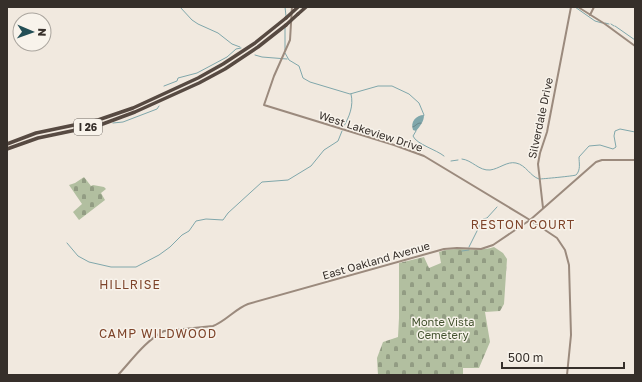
<svg xmlns="http://www.w3.org/2000/svg" width="642" height="382" font-family="'Golos Text',sans-serif">
<style>
.cemetery{fill:url(#cemetery-stones)}
.water{fill:url(#water-waves)}
.lines{fill:none;stroke-linecap:round;stroke-linejoin:round}
.stream{stroke:#80a7ab;stroke-width:1}
.secondary{stroke:#9b8a7d;stroke-width:2}
.highway{stroke:#574a42;stroke-width:3.5}
.highway-bridge{stroke:#574a42;stroke-width:3.5}
.labels{text-anchor:middle;dominant-baseline:central;stroke-width:3;stroke-linejoin:round;paint-order:stroke}
.shield{fill:#f8f3eb;stroke:#706a64;stroke-width:1}
.shield-label{font-size:10px;font-weight:bold;fill:#362f2a}
.street-label{font-size:11px;fill:#362f2a;stroke:#f8f3eb}
.park-label{font-size:11px;fill:#445330;stroke:#f8f3eb}
.neighbourhood-label{font-size:12px;letter-spacing:1px;fill:#7e442a;stroke:#f8f3eb}
</style>
<defs>
<pattern id="cemetery-stones" width="16" height="16" patternUnits="userSpaceOnUse"><rect width="16" height="16" fill="#b2bfa0"/><path d="M2 7V4a2 2 0 0 1 4 0v3zM10 15v-3a2 2 0 0 1 4 0v3z" fill="#929c83"/></pattern>
<pattern id="water-waves" width="16" height="10" patternUnits="userSpaceOnUse"><rect width="16" height="10" fill="#80a7ab"/><path d="M0 5q4-4 8 0t8 0" fill="none" stroke="#6a888b"/></pattern>
</defs>
<rect width="100%" height="100%" fill="#f1e9df"/>
<path class="cemetery" d="M84 177 91 186 93 185 104 187 106 189 101 193 105 200 79 220 73 212 82 204 69 185 75 183Z
M494 247 503 253 507 259 504 304 500 311 485 312 490 342 479 368H463V375H378L377 358 383 342 398 337 399 318V263L424 257 429 268 441 263 439 252C457 245 476 253 494 247Z"/>
<path class="water" d="M424 115C424 122 420 126 416 131L413 130C410 122 416 115 424 115Z"/>
<g class="lines">
<path class="stream" d="M180 7 192 20 198 24 218 33 232 44 240 47
M285 7 286 16
M575 7 595 21 602 23
M605 23 609 24
M611 24 614 26
M615 26 635 40
M285 50V27
M285 53 289 60 299 66 303 78 310 82 350 94 378 86H392L409 94 419 103 424 115
M255 55 262 57 287 59
M164 86 177 81 178 78 197 73 227 57 236 49 241 48
M113 123 123 122 157 109 159 106
M344 126C349 117 354 106 351 94
M416 131 413 136C416 144 437 150 444 156
M462 159C472 160 479 171 490 170 499 169 507 161 516 163 526 165 530 176 539 179 542 179 574 176 576 175 581 170 579 163 579 157L589 146 600 145 613 149 616 147 614 136 615 131 620 129 635 132
M451 161 458 160
M67 243 78 256 89 262 111 267H136L159 255 170 247 182 235 189 231 196 221 206 219 223 220 228 213 262 182 288 180 311 166 324 150 338 141 342 131
M469 247 483 219 487 218 497 207
M462 251 469 250"/>
<path class="secondary" d="M292 7 290 40 274 76 264 105 394 145 424 156 530 220 557 238 565 250 569 265 571 335 567 375
M578 7 605 24 635 46
M590 15 594 7
M543 208 538 164 540 153 547 132 571 7
M118 375C132 360 145 341 164 331L213 326C226 321 235 309 248 304L444 249 457 248 481 249 493 245 530 220 596 162 602 160H635"/>
<path class="highway" d="M298 14 306 7
M7 144 36 133 98 120 133 108 198 78 223 64 255 43 286 18
M7 149 38 138 100 125 135 112 199 83 225 69 258 47 286 25"/>
<path class="highway-bridge" d="M286 18 298 7
M286 25 298 14"/>
</g>
<g class="labels">
<rect class="shield" x="74" y="119" width="28" height="16" rx="3"/>
<g class="shield-label">
<text x="88" y="127">I 26</text>
</g>
<g class="street-label">
<text transform="translate(540 118) rotate(-78)">Silverdale Drive</text>
<text transform="translate(371 131) rotate(18)">West Lakeview Drive</text>
<text transform="translate(376 260) rotate(-16)">East Oakland Avenue</text>
</g>
<g class="park-label">
<text x="443" y="321">Monte Vista<tspan x="443" dy="13">Cemetery</tspan></text>
</g>
<g class="neighbourhood-label">
<text x="523" y="224">RESTON COURT</text>
<text x="130" y="284">HILLRISE</text>
<text x="158" y="333">CAMP WILDWOOD</text>
</g>
</g>
<rect width="642" height="382" fill="none" stroke="#362f2a" stroke-width="16"/>
<g transform="translate(32 32) rotate(92)"><circle r="19" fill="#f8f3eb" stroke="#aaa59e"/>
<path d="M0-3L7 15L0 10L-7 15Z" fill="#234e55"/>
<text y="-6" font-size="11" font-weight="bold" text-anchor="middle" fill="#362f2a">N</text>
</g>
<path d="M502 362v6h122v-6" fill="none" stroke="#362f2a" stroke-width="2"/>
<text x="508" y="362" font-size="12" fill="#362f2a" stroke="#f8f3eb" stroke-width="3" paint-order="stroke">500 m</text>
</svg>
